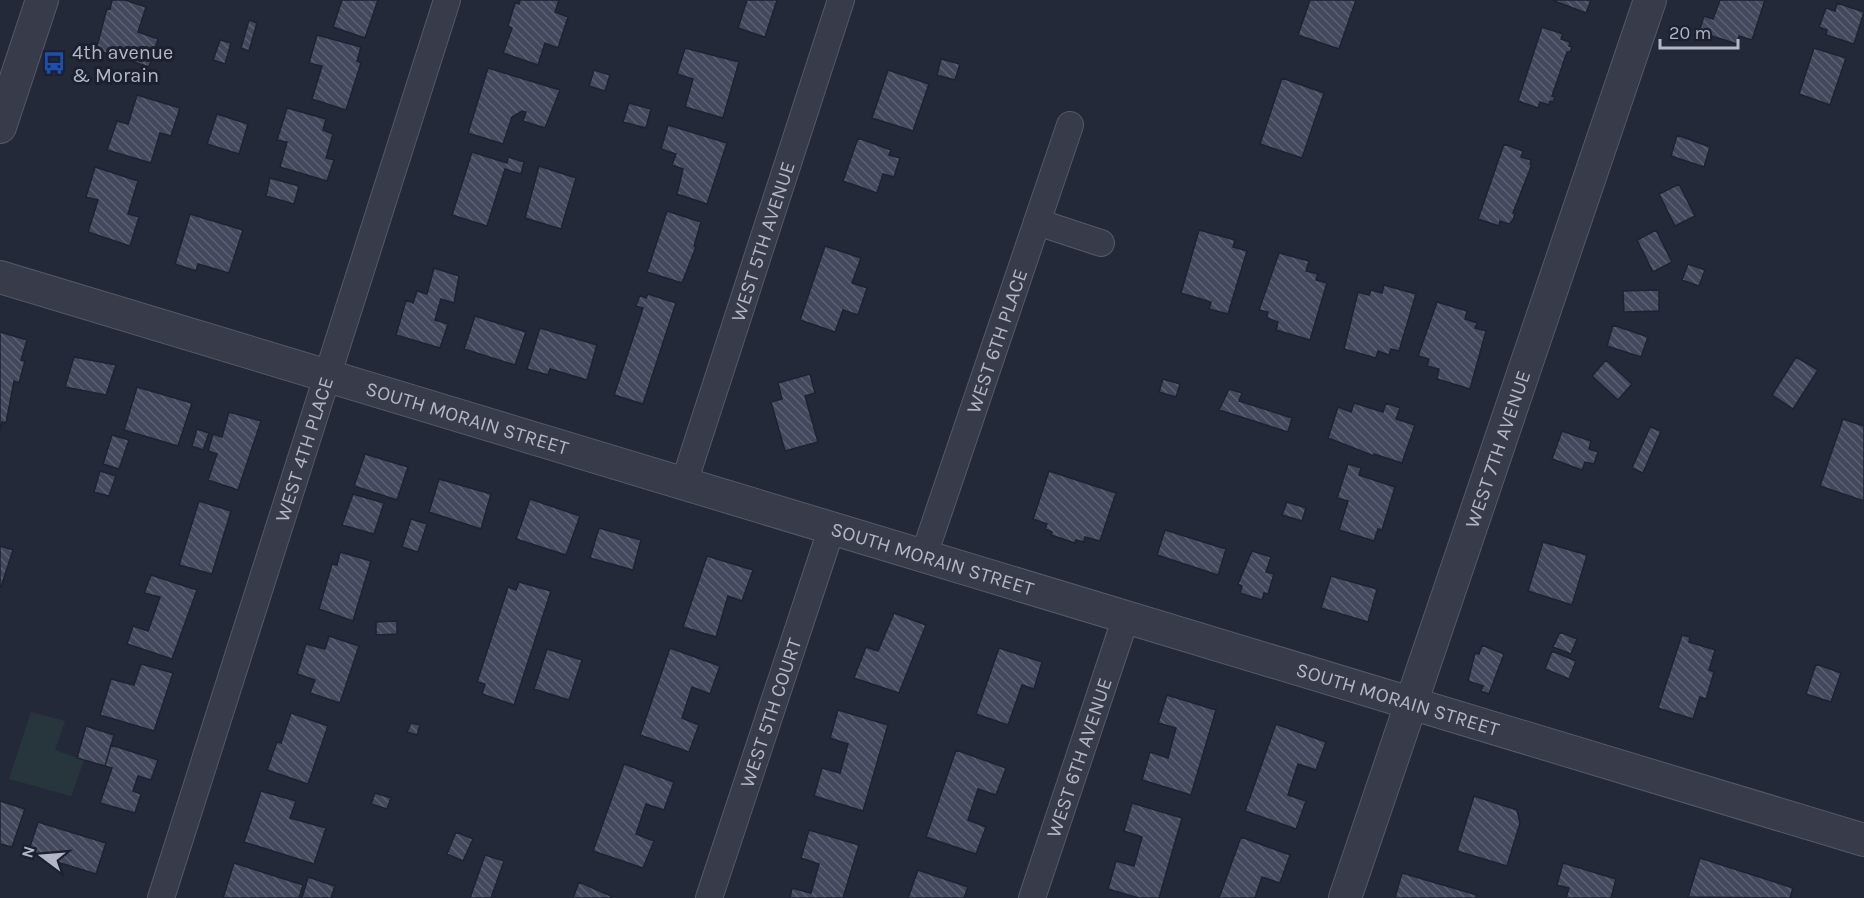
<svg xmlns="http://www.w3.org/2000/svg" width="1864" height="898" font-family="Karla,sans-serif">
<style>
.green{fill:#27363c}
.building{fill:url(#building-back-hatch);stroke:#1e2231;stroke-width:1.5}
.lines{fill:none;stroke-linecap:round;stroke-linejoin:round}
.minor-casing{stroke:#555968;stroke-width:28}
.tertiary-casing{stroke:#555968;stroke-width:34}
.minor{stroke:#373b4a;stroke-width:26}
.tertiary{stroke:#373b4a;stroke-width:32}
.labels{text-anchor:middle;dominant-baseline:central;stroke-width:6;stroke-linejoin:round;paint-order:stroke}
.poi-label{font-size:20px;fill:#b3b6c6;stroke:#1c202f;text-anchor:start}
.street-label{font-size:20px;fill:#b3b6c6;stroke:#1c202f}
</style>
<defs>
<pattern id="building-back-hatch" width="6" height="6" patternUnits="userSpaceOnUse" patternTransform="scale(1.5)"><rect width="6" height="6" fill="#43485c"/><path d="M-1 5l2 2M0 0l6 6M5-1l2 2" fill="none" stroke="#5c6072"/></pattern>
</defs>
<rect width="100%" height="100%" fill="#24293a"/>
<path class="green" d="M31 712 65 721 55 750 84 760 71 796 9 779Z"/>
<path class="building" d="M112 0H125L146 7 138 32 158 39 149 67 96 50 107 8 110 9Z
M342 0H378L365 38 333 27Z
M520 0H559L555 12 568 17 558 48 545 43 538 65 503 53 512 28 508 26 515 3 519 4Z
M747 0H777L765 37 738 28Z
M1310 0H1356L1339 49 1298 35Z
M1552 0H1591L1586 13Z
M1720 0H1765L1752 40 1739 36 1737 44 1699 32 1704 16 1713 19Z
M1837 3 1864 12 1854 44 1826 35 1827 30 1819 27 1826 8 1835 11Z
M249 20 257 23 249 51 241 48Z
M1542 27 1563 34 1561 39 1570 42 1569 46 1572 47 1570 52H1567L1552 96 1555 97 1553 102 1550 101 1549 105 1540 102 1538 108 1518 101Z
M317 35 361 47 357 61 361 63 346 110 312 99 322 66 309 63Z
M220 40 231 43 225 64 213 60Z
M685 48 739 62 723 118 685 107 693 79 677 74Z
M1814 48 1846 58 1830 105 1799 94Z
M941 59 960 64 955 80 937 75Z
M488 68 560 90 545 128 523 121 526 112 522 111 512 117 503 144 468 133Z
M594 70 610 75 605 91 589 86Z
M888 70 929 84 913 131 872 118Z
M1282 78 1324 93 1302 158 1260 144Z
M137 95 180 108 171 136 160 133 151 163 107 150 117 121 128 124Z
M629 103 651 109 646 128 623 122Z
M287 108 326 119 323 130 333 134 326 158 334 160 327 181 280 167 287 142 277 140Z
M217 114 248 124 239 154 207 144Z
M668 125 727 143 707 204 677 194 683 169 672 165 676 154 661 149Z
M1677 135 1710 147 1704 167 1671 156Z
M858 138 891 150 889 155 900 158 894 177 883 174 877 193 843 181Z
M1504 144 1523 151 1521 157 1531 160 1530 164H1532L1513 213 1515 214 1513 220 1509 224 1500 221 1499 226 1478 219Z
M472 152 507 163 508 157 524 162 521 174 505 169 487 226 452 215Z
M539 166 576 178 561 229 525 218Z
M95 167 138 181 128 214 139 217 130 246 88 232 98 200 86 197Z
M270 178 299 186 294 204 266 196Z
M1679 184 1695 216 1675 226 1659 194Z
M667 211 701 222 694 246 696 247 682 283 647 272Z
M190 214 243 230 229 273 198 264 196 271 175 264Z
M1199 230 1235 240 1233 247 1247 251 1228 314 1209 309 1211 302 1181 293Z
M1656 230 1672 262 1653 272 1637 240Z
M825 246 861 258 852 283 867 288 858 315 843 310 835 332 800 320Z
M1279 253 1309 261 1306 271 1318 274 1316 280 1327 283 1310 340 1276 330 1278 322 1267 318 1268 312 1259 310Z
M1688 264 1705 270 1699 286 1682 280Z
M434 268 459 276 454 303 441 299 435 320 448 324 440 348 396 335 406 300 413 303 417 291 427 294Z
M1384 285 1416 294 1399 351 1391 349 1389 355 1378 351 1376 358 1344 349 1358 292 1369 295 1371 290 1382 293Z
M1659 290V311L1624 312 1623 291Z
M648 294 676 303 643 404 614 395 643 308 636 306 640 295 646 298Z
M1437 302 1467 311 1465 319 1477 323 1475 328 1486 331 1470 389 1437 379 1439 369 1427 366 1429 359 1418 356Z
M475 316 526 332 515 365 464 349Z
M1613 325 1648 337 1641 357 1607 346Z
M540 328 597 345 587 380 550 369 548 375 527 369Z
M0 332 27 340 21 360 25 361 19 383 14 381 6 423 2 422 0 431Z
M74 357 116 365 106 395 65 387Z
M1796 357 1818 370 1793 409 1772 395Z
M1606 360 1632 384 1618 400 1592 376Z
M810 374 815 393 805 396 818 442 785 451 771 402 782 399 778 383Z
M1163 379 1180 384 1176 397 1159 392Z
M137 387 192 403 178 446 124 430Z
M1229 389 1242 393 1239 401 1292 418 1288 432 1219 410Z
M1354 403 1383 412 1386 403 1400 408 1396 419 1415 425 1402 463 1374 454V456L1328 438 1338 407 1351 412Z
M229 412 261 421 238 490 208 480 217 454 208 451 213 434 222 437Z
M1843 419 1864 426V501L1820 486Z
M1650 427 1661 431 1643 473 1632 468Z
M197 429 209 433 203 450 192 446Z
M1562 431 1591 441 1589 449 1598 452 1594 464 1585 462 1582 470 1552 459Z
M112 435 129 440 119 469 103 464Z
M365 454 408 467 397 500 354 486Z
M1348 464 1361 468 1359 475 1395 487 1382 530 1378 529 1374 541 1339 530 1348 501 1337 498Z
M100 471 116 476 109 496 94 492Z
M1049 471 1116 493 1100 541 1085 537 1084 542 1076 540 1075 543 1051 535 1052 532 1045 529 1047 524 1033 519Z
M439 479 491 494 481 529 429 512Z
M353 494 384 503 374 534 342 525Z
M530 499 580 516 566 555 516 539Z
M199 501 231 511 212 574 179 565Z
M1287 502 1306 508 1302 521 1282 515Z
M411 519 427 524 418 552 402 547Z
M599 528 641 540 633 570 590 558Z
M1165 530 1226 549 1218 575 1157 555Z
M1543 542 1587 555 1572 605 1528 591Z
M0 546 13 550 1 587H0Z
M1252 551 1271 557 1266 572 1274 574 1268 594 1264 593 1262 600 1240 593 1242 586 1238 584Z
M340 552 371 561 353 621 319 609 332 564 337 565Z
M707 556 753 570 742 601 728 596 716 637 683 627Z
M151 575 197 590 172 659 127 644 133 626 148 631 160 597 144 593Z
M1331 576 1377 589 1368 622 1321 608Z
M519 582 551 591 514 705 482 694 485 684 477 682 508 587 516 590Z
M894 613 926 625 899 693 854 678 866 647 878 651Z
M397 621V634L376 635V622Z
M1560 632 1577 639 1571 654 1553 647Z
M1682 635 1690 637 1689 642 1715 650 1709 670 1714 672 1706 699 1700 697 1693 719 1658 708Z
M329 636 359 646 340 703 310 693 315 680 297 674 306 644 325 649Z
M1482 645 1504 654 1489 694 1481 691 1483 686 1468 681 1475 653 1479 654Z
M670 648 720 666 710 694 692 687 682 718 699 725 689 752 640 735Z
M999 648 1042 662 1034 689 1022 685 1008 725 976 714Z
M547 649 582 660 569 700 534 689Z
M1552 651 1576 661 1569 679 1545 669Z
M141 664 173 673 154 731 100 715 111 679 134 685Z
M1816 664 1841 673 1831 702 1806 694Z
M1167 695 1216 710 1191 795 1142 780 1150 752 1168 758 1176 728 1158 723Z
M838 710 888 725 863 811 814 796 822 768 840 773 848 744 830 738Z
M291 713 328 726 308 784 267 770 277 742 281 743Z
M411 723 420 725 417 735 407 732Z
M1276 724 1326 742 1316 770 1298 764 1288 795 1306 801 1296 829 1245 811Z
M86 726 114 735 105 766 77 758Z
M111 745 158 760 151 780 138 776 133 791 141 794 135 813 100 803 112 768 105 766Z
M956 750 1006 768 996 795 978 789 968 820 986 827 976 854 926 837Z
M624 764 674 782 664 810 646 804 636 834 654 841 643 868 593 851Z
M261 791 296 801 290 818 326 828 314 864 244 842Z
M375 793 391 798 387 809 371 804Z
M1474 796 1517 810 1520 823 1507 866 1457 851Z
M0 801 25 809 12 847 0 844Z
M1132 803 1182 818 1159 898H1139L1108 889 1116 861 1134 866 1142 837 1124 831Z
M38 822 106 843 96 874 28 853Z
M809 830 859 845 843 898H790L792 888 811 893 819 864 801 858Z
M456 832 473 839 463 861 447 854Z
M1241 837 1290 855 1280 883 1262 877 1255 898H1219Z
M485 855 504 861 491 898H470Z
M1700 858 1793 888 1790 898 1688 897Z
M234 863 303 885 299 898H223Z
M1563 863 1616 879 1611 898H1566L1569 888 1557 885Z
M918 870 968 887 964 898H908Z
M1402 873 1477 895 1476 898H1395Z
M308 877 335 886 331 898H302Z
M579 882 611 896 610 898H573Z"/>
<g class="lines">
<g class="minor-casing">
<g id="minor">
<path d="M1037 222 1101 243"/>
<path id="s1" d="M684 483 841 0"/>
<path id="s2" d="M924 555 1070 125"/>
<path id="s3" d="M161 898 447 0"/>
<path id="s4" d="M709 898 832 527"/>
<path id="s5" d="M1032 898 1126 617"/>
</g>
</g>
<g class="tertiary-casing">
<g id="tertiary">
<path d="M0 127 42 0"/>
<path id="s6" d="M0 277 1864 840"/>
<path id="s7" d="M1345 898 1650 0"/>
</g>
</g>
<use href="#minor" class="minor"/>
<use href="#tertiary" class="tertiary"/>
</g>
<defs>
<g id="bus-bare" transform="scale(1.8)"><path d="M-5-6H5V4H4V6H2V4H-2V6H-4V4H-5ZM-3.5-4V0h7V-4ZM-3.5 1.2v1.5H-2V1.2ZM2 1.2v1.5H3.5V1.2Z" fill="#1a4fb4" stroke="#1c202f" stroke-width="2.5" paint-order="stroke"/></g>
</defs>
<g fill-rule="evenodd">
<use href="#bus-bare" x="54" y="63"/>
</g>
<g class="labels">
<g class="poi-label">
<text x="72" y="52">4th avenue<tspan x="72" dy="23">&amp; Morain</tspan></text>
</g>
<g class="street-label">
<text stroke="none"><textPath href="#s1" startOffset="254">WEST 5TH AVENUE</textPath></text>
<text stroke="none"><textPath href="#s2" startOffset="226">WEST 6TH PLACE</textPath></text>
<text stroke="none"><textPath href="#s6" startOffset="488">SOUTH MORAIN STREET</textPath></text>
<text stroke="none"><textPath href="#s3" startOffset="471">WEST 4TH PLACE</textPath></text>
<text stroke="none"><textPath href="#s7" startOffset="474">WEST 7TH AVENUE</textPath></text>
<text stroke="none"><textPath href="#s6" startOffset="974">SOUTH MORAIN STREET</textPath></text>
<text stroke="none"><textPath href="#s6" startOffset="1460">SOUTH MORAIN STREET</textPath></text>
<text stroke="none"><textPath href="#s4" startOffset="195">WEST 5TH COURT</textPath></text>
<text stroke="none"><textPath href="#s5" startOffset="148">WEST 6TH AVENUE</textPath></text>
</g>
</g>
<g transform="translate(42 856) rotate(286)" stroke="#1c202f" stroke-width="4.5" paint-order="stroke">
<path d="M0-4.5L10 22L0 15L-10 22Z" fill="#b3b6c6"/>
<text y="-9" font-size="16" font-weight="bold" text-anchor="middle" fill="#b3b6c6">N</text>
</g>
<path d="M1660 39v9h78v-9" fill="none" stroke="#b3b6c6" stroke-width="3"/>
<text x="1669" y="39" font-size="18" fill="#b3b6c6" stroke="#1c202f" stroke-width="4.5" paint-order="stroke">20 m</text>
</svg>
